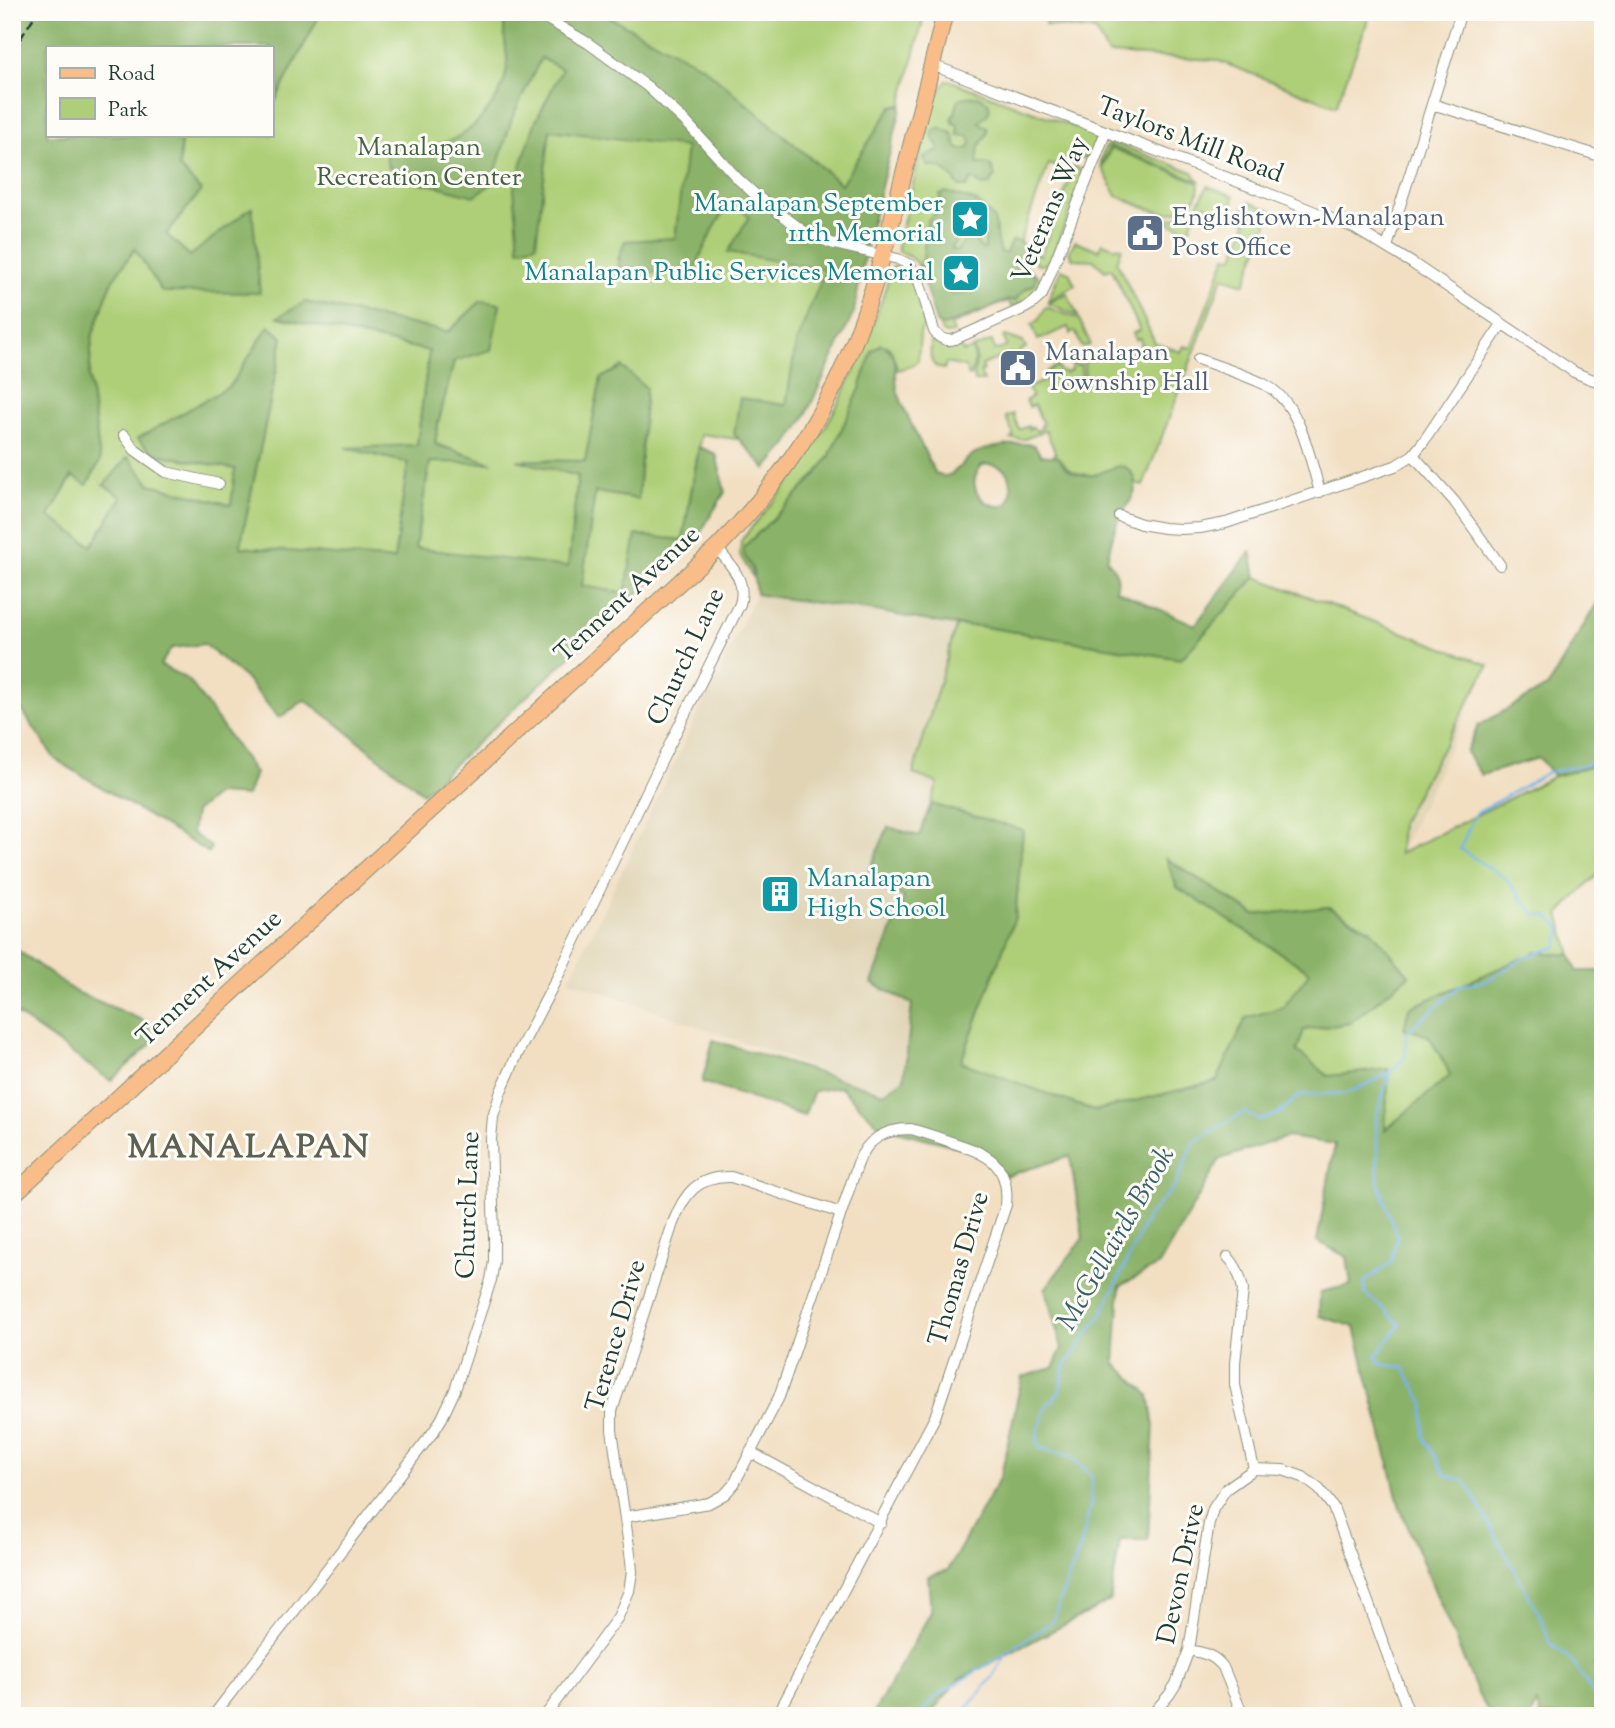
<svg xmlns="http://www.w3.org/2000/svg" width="1615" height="1728" font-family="'Sorts Mill Goudy',serif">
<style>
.built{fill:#e0d4b5}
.green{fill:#aecf77;stroke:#668656;stroke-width:2}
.forest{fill:#8ab268;stroke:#54784e;stroke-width:2;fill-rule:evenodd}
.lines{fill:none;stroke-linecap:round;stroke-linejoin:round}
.stream{stroke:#77b4e9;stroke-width:2.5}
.street-casing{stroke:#888e7b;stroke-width:12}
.primary-casing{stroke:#888e7b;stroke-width:18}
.street{stroke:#fff;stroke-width:10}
.primary{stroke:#f8bd89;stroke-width:16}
.rail{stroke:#1f3d34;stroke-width:2.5;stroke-dasharray:10 5;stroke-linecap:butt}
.labels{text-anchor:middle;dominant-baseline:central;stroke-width:6;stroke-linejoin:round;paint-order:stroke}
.street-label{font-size:26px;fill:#1f3d34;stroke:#fdfcf7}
.park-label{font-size:26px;fill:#436245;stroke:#fdfcf7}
.culture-label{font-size:26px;fill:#0d838f;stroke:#fdfcf7;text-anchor:end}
.service-label{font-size:26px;fill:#4e5e75;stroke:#fdfcf7;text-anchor:start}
.water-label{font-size:28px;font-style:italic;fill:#39616a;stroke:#fdfcf7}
.district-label{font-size:33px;font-weight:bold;letter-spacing:2px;fill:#5e6152;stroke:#fdfcf7}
</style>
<rect width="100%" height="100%" fill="#fdfcf7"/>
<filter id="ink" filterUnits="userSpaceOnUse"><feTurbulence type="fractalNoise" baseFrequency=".0143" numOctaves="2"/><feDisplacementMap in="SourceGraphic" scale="14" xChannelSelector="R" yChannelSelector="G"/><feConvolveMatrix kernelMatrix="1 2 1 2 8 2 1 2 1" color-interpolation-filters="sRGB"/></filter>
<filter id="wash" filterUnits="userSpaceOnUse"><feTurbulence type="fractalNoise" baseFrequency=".00686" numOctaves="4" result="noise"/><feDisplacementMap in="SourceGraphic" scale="28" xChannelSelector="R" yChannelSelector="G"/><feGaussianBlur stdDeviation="1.57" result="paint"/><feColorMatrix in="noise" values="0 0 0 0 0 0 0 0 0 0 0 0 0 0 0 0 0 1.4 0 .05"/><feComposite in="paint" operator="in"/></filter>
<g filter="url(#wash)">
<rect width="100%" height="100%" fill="#f2dfc2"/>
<path class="built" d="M1256 577 1489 665 1399 854 884 1093 569 980 756 594 812 603 872 611 956 626H978L1181 659Z"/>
<path class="green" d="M321 12H925L874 214 701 144 688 271 736 188 825 270 790 407 739 423 737 439 701 434 683 540 625 593 581 586 595 492 638 498 601 378 585 461 521 460 578 476 568 568 414 548 430 462H489L435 444 438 424 454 361 500 304 481 301 448 332 306 302 280 317 429 351 417 445 350 449 408 463 394 560 240 547 283 338 269 326 230 386 138 439 156 454 236 469 231 505 150 484 104 485 122 497 92 546 48 516 73 476 100 461 89 377 92 337 112 281 135 248 163 292 252 208 190 256 166 234 201 191 179 167 181 137 183 135H271V109Z
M1046 12 1116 15 1118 12H1371L1336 106 1216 60 1108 54 1095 31 1045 25Z
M948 80 1091 133 1096 138 1097 142 1089 158H1069L1057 167 1049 164 1018 246 1025 250C1025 273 1027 264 1040 278 1041 294 1025 301 1012 307L1008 301 951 325 954 333 947 334 942 332C935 316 926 274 916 263 911 257 905 254 898 251V243L934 102C937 94 944 86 946 81Z
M1111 142 1193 172 1199 181 1110 146 1101 166C1100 158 1104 146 1111 142Z
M1111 148 1198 182C1200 189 1198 196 1192 202 1170 224 1141 205 1117 196L1102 168Z
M1071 167C1080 166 1084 172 1082 180L1051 260 1045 265 1037 264 1033 258 1034 253 1041 255 1071 176 1066 173Z
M1207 186 1234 196 1233 202 1229 215 1204 205 1196 211 1189 230 1160 219C1186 219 1198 210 1207 186Z
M1249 202 1272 210 1245 284 1223 277 1143 486 1135 483C1128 459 1115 467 1099 474 1094 476 1087 475 1082 474 1062 470 1067 462 1054 455L1056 454 1046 430 1025 439H1011L1014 436 1006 417 1013 414 1019 430 1028 426 1029 429 1033 427 1036 431 1042 428 1041 425 1043 424 1034 405 1029 407 1026 400 1032 397 1028 388 1050 378 1047 371 1057 366 1060 371 1066 373 1071 370 1072 364 1075 363 1076 366 1081 364 1082 380 1085 381 1084 362 1108 352C1120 361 1130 350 1142 346L1140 338 1135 340 1133 333 1140 330 1112 269 1105 271 1093 260 1073 259 1069 252 1075 241 1099 250 1102 243 1117 248 1118 247 1122 248 1117 262 1155 343 1181 352 1184 346 1191 348 1226 256 1234 257 1247 222 1241 218 1244 208Z
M898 266 906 269 912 277 925 323 920 333 918 361 911 366 898 370 891 350 887 346 877 347 872 351 860 389 829 457 816 475 801 491 744 547C743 557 752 566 754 576H752L740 555 741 541C759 516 781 495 798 470 843 405 870 342 892 267Z
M1061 269 1069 272 1075 285 1048 301Z
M1067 293 1078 316 1048 303Z
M1046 307 1079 319 1090 343V345L1082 347 1075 331H1073L1071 334 1068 327 1038 340 1032 324 1037 322Z
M1006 336 1023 342 1026 348 1021 350 1019 355 1014 357 1012 353 982 365 984 371 981 370 980 373 984 381H974C972 368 980 365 974 348L992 341 995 350 1002 349 1007 345 1003 337Z
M932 339 946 346 959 344 963 352 972 349 975 360 971 375 969 376 965 367 946 363 944 369C927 368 930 350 932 339Z
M1256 577 1489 665 1401 822 1399 854 1554 776 1589 767 1603 749V869L1559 914 1571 955 1536 952 1429 1036 1451 1075 1385 1130 1328 1076 1297 1052 1303 1030 1350 1023 1409 975 1371 930 1329 907 1256 915 1167 859 1177 887 1310 972 1283 1007 1246 1018 1217 1081 1094 1111 961 1062 1015 917 1023 831 931 804 938 783 913 774 956 626H978L1181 659Z"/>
<path class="forest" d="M12 12H321L271 109V47H47V135H183L181 137 179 167 201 191 166 234 190 256 252 207 260 293 162 292 135 249 112 281 92 337 89 377 100 461 87 485 72 476 49 516 92 546 122 497 104 485 128 457 150 484 231 505 235 469 156 454 137 439 230 386 269 326 283 338 240 547 394 560 408 463 346 448 417 445 429 351 278 317 305 302 448 332 481 301 500 304 491 350 454 361 438 424 435 444 492 463 430 462 415 548 568 567 578 476 517 460 585 461 601 378 622 367 646 388 638 499 595 492 582 586 625 593 636 535 683 540 699 447 716 454 725 492 702 530V534L423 793 336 723 305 700 279 718 245 678 204 644 172 648 160 665 189 680 255 773 247 796 217 794 195 812 192 833 211 847 209 853 55 759 12 696Z
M468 12H600L702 66 841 184 892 106 902 105 867 240 854 312 804 419 787 445 766 469 734 434 740 398 786 405 796 343 825 270 728 252 749 217 731 201C714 227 702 248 692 278L618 267 620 259H618L625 241 675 238 686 147 550 130 536 244 519 249 514 188 535 123 562 69 541 58 512 118 492 184 474 196 437 186 415 182 388 167 384 143C404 145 424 148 443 143 473 135 503 99 507 68 509 55 501 30 505 20Z
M978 96 987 101C994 112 986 115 979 122L987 128 988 132 979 147 977 164H985L991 166 995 176 989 185 982 186 972 179 966 187H960L950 175 942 168 928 166 924 158 929 154 939 150V145C933 140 930 137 934 130L940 127 952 133C957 141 953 149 964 150L970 147 971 141 968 136 958 135V125L953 123 952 117 955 113 959 99 966 97Z
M946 192 977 202 993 218 995 223 997 242 1001 253H1006L1011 242 1014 240 1022 243 1025 251V267C1031 273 1039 275 1034 285L1025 289 1015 301 1008 300 944 326 937 324 936 322 920 269V264L923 258 927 220C941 210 940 212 940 195ZM966 221 972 223 973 227 977 231 979 236H985V249L981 248 976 241C967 237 962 242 958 250H952V246L956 243C954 232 956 227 966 221ZM963 277C970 279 974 283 973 289 964 295 951 298 944 289L946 284 955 283Z
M881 344C902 351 893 377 898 392 907 419 923 447 935 473 950 484 961 463 972 455 983 447 1021 442 1034 445L1041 455 1058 457C1061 461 1063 466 1068 469 1074 474 1086 476 1094 475 1106 473 1123 457 1132 474 1143 494 1123 507 1117 523 1112 535 1110 548 1107 560 1116 570 1120 577 1116 590L1195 625 1251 551 1256 577 1181 659 979 626C944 626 910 617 876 611 836 605 796 601 756 594L753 570 744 555V547L801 491 816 475 829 457 860 389 872 351ZM982 465C989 464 997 465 1003 469 1012 476 1015 496 1006 504 995 513 959 492 982 465Z
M1603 593V749L1589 767 1554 776 1539 758 1481 775 1466 752 1478 726 1548 686Z
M931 804 1023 830 1015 917 961 1062 1094 1111 1217 1081 1246 1018 1283 1007 1310 972 1177 887 1166 859 1255 915 1328 907 1371 930 1409 975 1350 1023 1304 1030 1297 1051 1328 1076 1389 1069 1385 1130 1451 1075 1429 1036 1404 1028 1409 1008 1536 952 1571 955 1577 971H1603V1661L1594 1664 1603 1689V1716H1540L1537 1703 1530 1716H1491L1479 1696 1400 1508 1355 1327 1319 1316 1320 1292 1351 1285 1347 1257 1317 1241 1335 1144 1287 1137 1220 1159 1159 1265 1120 1286 1115 1363 1149 1395 1154 1426 1148 1540H1120L1110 1601 958 1680 929 1716H872L931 1612 928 1576 948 1570 1001 1475 1022 1377 1053 1368 1062 1348 1045 1289 1083 1238 1070 1156 1006 1176 980 1152 881 1127 840 1087 814 1091 804 1116 702 1082 713 1040 884 1093 904 1079 912 1004 872 983 904 897 871 884 870 869 888 827 919 836Z
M12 946 74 991 147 1022 154 1041 111 1081 19 1016 12 1013Z"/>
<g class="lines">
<path class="stream" d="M1390 1073 1376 1117 1378 1181 1397 1236 1391 1263 1365 1281 1364 1293 1383 1308 1400 1325 1376 1356 1382 1364 1404 1368 1424 1403V1437L1446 1475 1465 1481 1542 1619 1549 1642 1572 1661 1600 1704 1602 1716
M919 1716 933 1698 1003 1655 1052 1622 1081 1545 1091 1503V1475L1071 1456 1039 1448 1037 1435 1046 1406 1059 1393 1065 1366 1103 1312 1148 1216 1175 1186 1194 1142 1244 1112 1258 1120 1278 1114 1300 1095 1348 1093 1390 1073 1405 1057 1406 1033 1461 985 1486 981 1527 956 1557 947 1562 930 1548 916 1534 914 1505 878 1460 849 1475 814 1548 772 1586 765 1603 753
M960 1716 993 1677 1006 1654"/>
</g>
</g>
<g filter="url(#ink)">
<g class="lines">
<g class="street-casing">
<path id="street" d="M535 12 588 43 648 87 686 122 738 179 758 197 806 233 834 244 898 259 910 265 919 281 934 331C939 338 946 342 955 339L1025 308 1032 304 1042 295 1106 131
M932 65 1288 201 1354 228 1412 263 1574 372 1588 378 1603 383
M1432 104 1603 157
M1387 247 1461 12
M1198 359C1220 367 1243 374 1264 384 1301 403 1309 456 1320 492
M124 435 135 450 166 472 219 484
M1413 455 1454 501 1500 565
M1119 516 1141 524 1164 528 1181 529 1200 528 1226 523 1395 466 1413 455 1424 441 1502 324
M1228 1257C1237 1266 1241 1278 1243 1290L1235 1363V1385L1254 1469
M750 1452 881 1523
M625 1517 709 1503 725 1494 734 1484 779 1397 858 1163C867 1139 885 1129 911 1129 925 1133 940 1138 954 1143 988 1154 1010 1164 1006 1205L935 1417 777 1716
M1189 1650C1204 1653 1214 1655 1223 1667L1243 1716
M213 1716 434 1431 442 1418 455 1390 491 1280 494 1261V1238L491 1139 493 1117 501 1091 517 1055 559 974 662 760 740 604C747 580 731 566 717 548
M545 1716 618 1617 629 1591 632 1572 631 1560 612 1430V1411L673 1223C684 1194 697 1176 731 1177L841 1213
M1151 1716 1169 1695 1176 1684 1189 1650 1209 1523 1213 1509 1226 1489 1254 1469 1283 1470 1303 1477 1319 1489 1333 1507 1410 1716"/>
</g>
<g class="primary-casing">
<path id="primary" d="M12 1196 291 938 717 548C764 499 805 445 835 385 868 319 885 248 903 177 917 122 932 67 945 12"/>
</g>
<use href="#street" class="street"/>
<use href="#primary" class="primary"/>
<path class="rail" d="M12 52 37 12"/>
</g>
</g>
<defs>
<g id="sight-square" transform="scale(2.0125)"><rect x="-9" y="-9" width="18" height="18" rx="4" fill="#0f9aa8" stroke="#fdfcf7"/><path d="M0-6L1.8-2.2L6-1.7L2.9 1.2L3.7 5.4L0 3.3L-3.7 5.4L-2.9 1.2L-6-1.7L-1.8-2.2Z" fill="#fff"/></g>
<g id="civic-square" transform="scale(2.0125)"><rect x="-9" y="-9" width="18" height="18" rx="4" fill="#5c6f8a" stroke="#fdfcf7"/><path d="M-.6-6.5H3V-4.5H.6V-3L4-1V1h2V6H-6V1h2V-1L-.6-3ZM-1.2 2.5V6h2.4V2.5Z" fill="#fff"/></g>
<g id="building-square" transform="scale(2.0125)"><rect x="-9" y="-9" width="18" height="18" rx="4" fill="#0f9aa8" stroke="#fdfcf7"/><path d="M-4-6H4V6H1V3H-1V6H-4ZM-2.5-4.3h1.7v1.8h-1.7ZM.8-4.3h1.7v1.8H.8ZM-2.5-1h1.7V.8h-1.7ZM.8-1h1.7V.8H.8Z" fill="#fff"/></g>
</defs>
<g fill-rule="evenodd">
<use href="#sight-square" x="970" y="219"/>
<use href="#civic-square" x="1145" y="233"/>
<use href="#sight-square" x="961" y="273"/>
<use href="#civic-square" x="1018" y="368"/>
<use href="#building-square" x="780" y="894"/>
</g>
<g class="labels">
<g class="street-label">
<text transform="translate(1190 141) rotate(21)">Taylors Mill Road</text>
<text transform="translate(1051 210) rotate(-67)">Veterans Way</text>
<text transform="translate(628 595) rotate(-43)">Tennent Avenue</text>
<text transform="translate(687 657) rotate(-65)">Church Lane</text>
<text transform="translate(210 979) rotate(-43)">Tennent Avenue</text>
<text transform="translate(469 1205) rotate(-88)">Church Lane</text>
<text transform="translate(960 1269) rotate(-74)">Thomas Drive</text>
<text transform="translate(617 1336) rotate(-74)">Terence Drive</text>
<text transform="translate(1182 1574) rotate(-78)">Devon Drive</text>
</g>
<g class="park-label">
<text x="419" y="148">Manalapan<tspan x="419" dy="30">Recreation Center</tspan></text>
</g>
<g class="culture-label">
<text x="943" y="204">Manalapan September<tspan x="943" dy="30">11th Memorial</tspan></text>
<text x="934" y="273">Manalapan Public Services Memorial</text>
<text x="807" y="879" text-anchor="start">Manalapan<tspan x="807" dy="30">High School</tspan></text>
</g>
<g class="service-label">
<text x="1172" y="218">Englishtown-Manalapan<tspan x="1172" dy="30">Post Office</tspan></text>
<text x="1045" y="353">Manalapan<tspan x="1045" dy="30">Township Hall</tspan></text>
</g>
<g class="water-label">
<text transform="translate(1117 1239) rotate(-60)">McGellairds Brook</text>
</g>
<g class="district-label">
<text x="249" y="1149">MANALAPAN</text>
</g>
</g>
<rect width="1615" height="1728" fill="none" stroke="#fdfcf7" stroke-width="42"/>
<rect x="46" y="46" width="228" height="91" fill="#fdfcf7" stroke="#a4b0a9" stroke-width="2"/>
<rect x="60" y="68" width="35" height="10" fill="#f8bd89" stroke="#a4b0a9" stroke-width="2"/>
<text x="108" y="80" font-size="21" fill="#1f3d34">Road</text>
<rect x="60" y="98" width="35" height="21" fill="#aecf77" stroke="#a4b0a9" stroke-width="2"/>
<text x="108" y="116" font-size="21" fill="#1f3d34">Park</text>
</svg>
